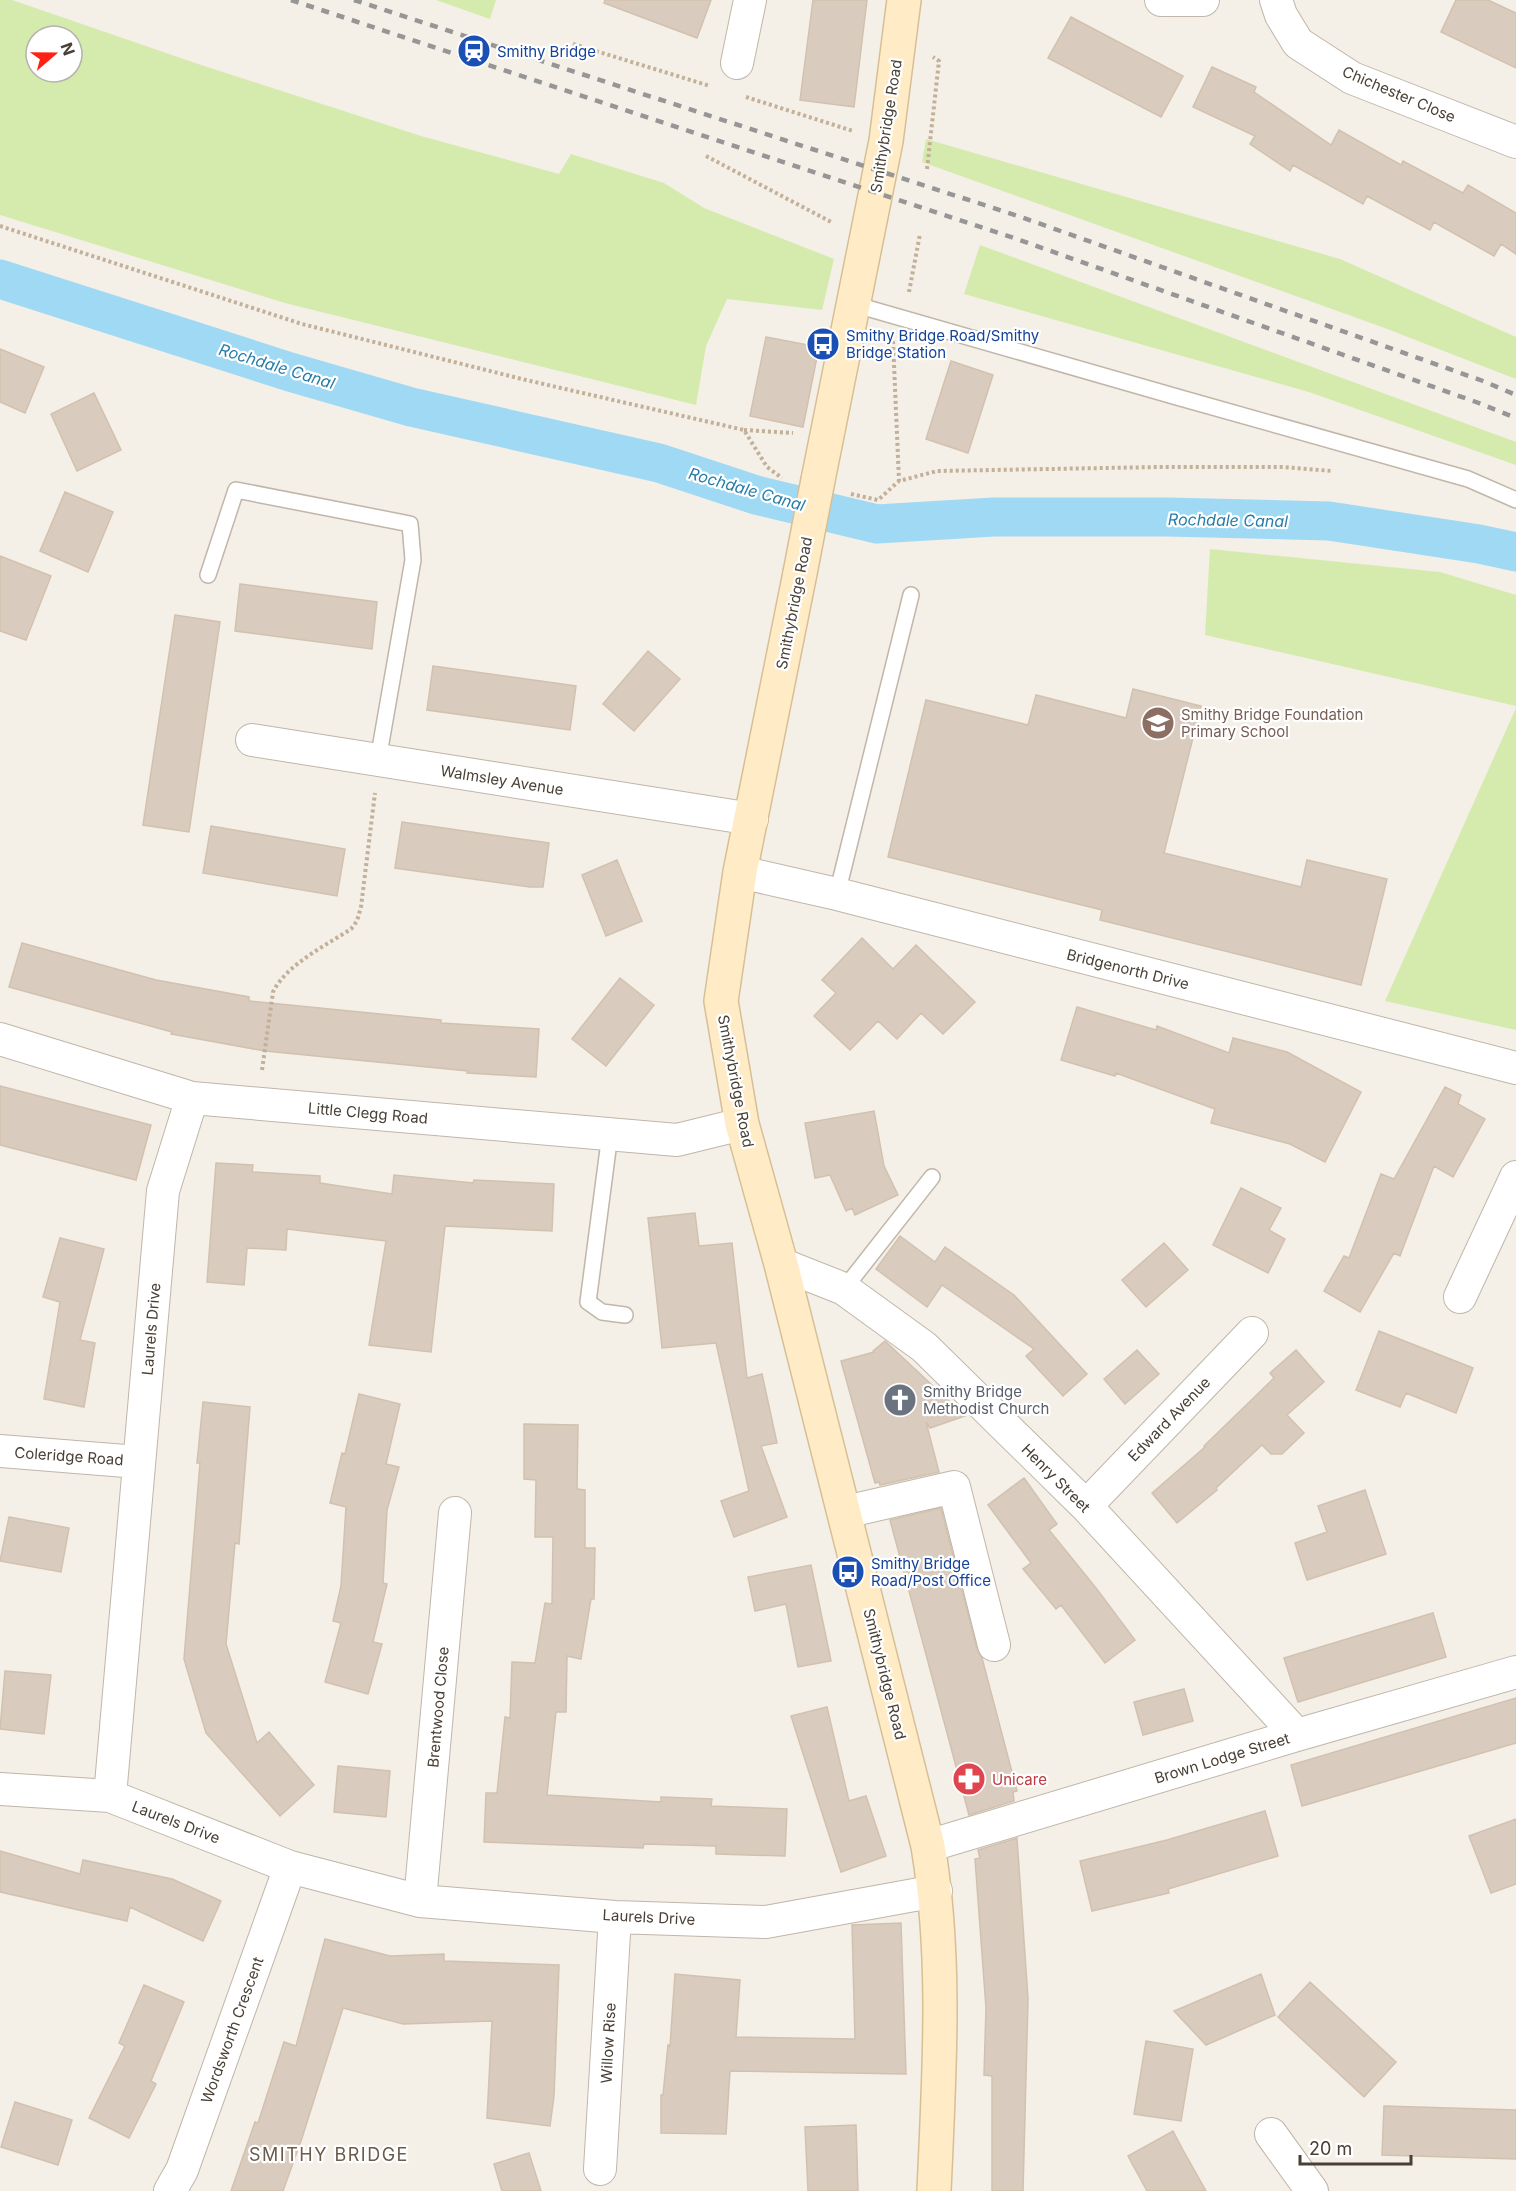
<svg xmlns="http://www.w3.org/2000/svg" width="1516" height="2191" font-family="Inter,sans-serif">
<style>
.green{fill:#d4ebad;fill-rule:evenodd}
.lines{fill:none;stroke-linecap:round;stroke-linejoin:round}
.canal{stroke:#a0d9f4;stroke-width:39}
.building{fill:#d9ccbe;stroke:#d2c1ae;stroke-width:1.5}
.lane-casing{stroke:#c0b6a9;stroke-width:18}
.street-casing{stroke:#c0b6a9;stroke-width:34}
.secondary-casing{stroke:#d7bf94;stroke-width:36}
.path{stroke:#c3b099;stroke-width:4;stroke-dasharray:3 3;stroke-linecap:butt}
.lane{stroke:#fff;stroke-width:15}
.street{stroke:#fff;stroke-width:32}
.secondary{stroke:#ffecc6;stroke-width:33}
.rail{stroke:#969696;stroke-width:4.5;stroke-dasharray:8 8;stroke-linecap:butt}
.secondary-bridge-casing{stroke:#d7bf94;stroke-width:36;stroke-linecap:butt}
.secondary-bridge{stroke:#ffecc6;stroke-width:33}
.labels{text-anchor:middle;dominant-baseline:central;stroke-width:4.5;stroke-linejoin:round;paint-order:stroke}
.transit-label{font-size:15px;fill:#164399;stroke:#fff;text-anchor:start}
.street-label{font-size:15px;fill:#483f35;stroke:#fff}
.education-label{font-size:15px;fill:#785e54;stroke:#fff;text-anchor:start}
.worship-label{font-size:15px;fill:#5b616d;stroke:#fff;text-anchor:start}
.health-label{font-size:15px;fill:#be3a42;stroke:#fff;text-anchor:start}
.water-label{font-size:16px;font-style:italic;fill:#267da9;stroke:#fff}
.quarter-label{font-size:18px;letter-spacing:1.5px;fill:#6b5c4c;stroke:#fff}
</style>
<rect width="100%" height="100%" fill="#f4efe7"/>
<path class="green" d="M0 0H12L201 65 421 136 559 174 571 154 664 183 704 208 834 259 822 310 727 299 706 346 696 405 285 303 0 215ZM36 36H72V72H36Z
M436 0H496L490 19Z
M926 139 1340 259 1516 337V379L1382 327 922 162Z
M980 245 1516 442V465L1309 392 964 294Z
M1210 549 1440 572 1516 595V706L1205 635Z
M1516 708V1030L1385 1001Z"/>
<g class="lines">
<path class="canal" d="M0 279 290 372 411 407 659 463 756 495 877 524 994 517H1167L1329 521 1479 544 1516 552"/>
</g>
<path class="building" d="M605 0H711L697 38 604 3Z
M813 0H867L854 107 800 100Z
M1456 0H1488L1516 13V68L1441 32Z
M1071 17 1183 76 1161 117 1048 58Z
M1212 67 1256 87 1254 92 1331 145 1339 130 1401 165 1403 161 1463 193 1468 185 1516 213V254L1501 244 1494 256 1434 222 1430 230 1367 196 1363 204 1293 165 1290 171 1250 144 1255 136 1193 107Z
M766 337 819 347 803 427 750 416Z
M0 349 44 367 25 413 0 402Z
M951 361 993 375 968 453 926 439Z
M94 393 121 450 77 471 51 414Z
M65 492 113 512 88 572 40 551Z
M0 556 51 576 26 640 0 631Z
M240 584 377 602 372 649 235 631Z
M175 615 220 622 189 832 143 825Z
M648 651 680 679 634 731 603 704Z
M433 666 576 686 570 730 427 710Z
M1133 689 1201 706 1164 853 1301 887 1307 860 1387 879 1361 985 1100 920 1102 910 888 857 926 700 1028 725 1036 695 1126 718Z
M402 822 549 843 543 887H530L395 868Z
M211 826 345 849 337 896 203 873Z
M617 860 642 921 606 936 582 875Z
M862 938 893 969 916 945 975 1002 943 1034 921 1013 897 1039 878 1021 850 1050 814 1016 836 993 822 980Z
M22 943 156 980 249 997V1001L441 1020V1023L539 1029 536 1077 467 1073 468 1071 265 1051 171 1034 172 1032 9 987Z
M620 978 654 1005 606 1066 572 1039Z
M1077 1007 1156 1030 1157 1026 1229 1053 1233 1038 1287 1052 1361 1092 1325 1162 1290 1144 1211 1123 1215 1109 1116 1073 1115 1076 1061 1060Z
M0 1086 151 1125 136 1180 0 1145Z
M1445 1087 1461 1095 1458 1104 1485 1119 1453 1177 1434 1166 1400 1256 1394 1253 1360 1312 1324 1291 1344 1256 1349 1258 1381 1174 1394 1179Z
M874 1111 884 1166 898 1195 855 1215 852 1208 846 1211 830 1175 815 1178 805 1123Z
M216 1163 253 1165 252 1172 320 1176V1183L392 1194 394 1175 473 1183 474 1180 554 1184 552 1231 445 1226 431 1352 369 1345 386 1241 287 1229 286 1250 247 1248 244 1285 207 1282Z
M1241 1188 1281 1208 1269 1230 1285 1239 1268 1273 1213 1245Z
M695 1213 699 1246 732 1243 747 1378 762 1374 777 1443 761 1446 787 1517 734 1537 721 1501 749 1491 716 1343 662 1348 648 1218Z
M900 1236 935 1262 945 1247 1014 1295 1087 1374 1063 1396 1026 1356 1034 1349 942 1285 927 1307 896 1284 876 1269Z
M60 1238 104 1249 80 1340 95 1343 84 1407 44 1399 60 1302 43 1297Z
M1164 1243 1188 1270 1146 1307 1122 1280Z
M1379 1331 1473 1368 1456 1413 1406 1393 1400 1407 1356 1390Z
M885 1341 965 1416 930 1428 926 1422 939 1472 880 1485 879 1482 875 1483 841 1361 874 1352 873 1351Z
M1137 1350 1159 1374 1125 1404 1104 1379Z
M1296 1350 1324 1382 1287 1415 1304 1433 1282 1454H1271L1262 1445 1216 1488 1217 1490 1177 1523 1152 1493 1205 1447 1204 1446 1274 1378 1270 1373Z
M359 1394 400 1404 386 1464 399 1467 387 1510 383 1583 387 1584 373 1642 382 1644 368 1694 325 1682 341 1623 333 1621 341 1586 346 1507 330 1503 342 1453 345 1454Z
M203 1402 250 1407 239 1544 235 1543 226 1644 257 1743 269 1732 314 1785 280 1816 206 1733 184 1659 200 1463H197Z
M524 1424 578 1425 577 1489 585 1490V1548H595L594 1599H591L581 1659 567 1656 566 1712H556L547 1795 661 1802V1797L712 1799 711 1806 787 1809 785 1856 716 1854V1846L644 1844 643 1848 484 1842 486 1793H497L505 1717 510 1718 512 1662 535 1663 545 1603 552 1604 553 1537H535L536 1480 524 1479Z
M1024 1478 1057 1524 1049 1530 1096 1588 1135 1640 1105 1663 1061 1605 1056 1609 1023 1569 1031 1563 988 1505Z
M1365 1490 1386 1554 1307 1580 1295 1543 1327 1532 1318 1506Z
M941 1508 977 1649 982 1658 1017 1791 1013 1792 1014 1801 969 1815 890 1520Z
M9 1517 69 1528 61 1572 0 1561Z
M811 1565 831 1661 798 1667 786 1604 755 1611 748 1577Z
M1433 1613 1446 1657 1298 1702 1284 1658Z
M5 1671 51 1675 44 1734 0 1729Z
M1184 1689 1193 1721 1143 1735 1134 1702Z
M1516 1698V1743L1302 1806 1291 1765Z
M827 1707 849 1801 866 1796 886 1856 841 1872 791 1716Z
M338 1766 390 1771 386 1817 334 1812Z
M1265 1811 1278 1856 1168 1889 1169 1893 1092 1911 1080 1861 1167 1840Z
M1516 1819V1884L1491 1893 1469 1836Z
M1017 1838 1028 1999 1023 2191H992V2076L984 2075 986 2008 975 1859 980 1858 978 1850Z
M0 1851 80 1874 83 1860 172 1879 221 1901 203 1941 130 1907 127 1921 0 1892Z
M901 1923 906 2074 730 2071 726 2134 661 2133V2095H663L668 2045 670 2046 675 1974 740 1980 736 2037 855 2039 852 1925Z
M325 1939 390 1956 444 1954V1961L559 1965 554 2096 550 2126 487 2118 492 2021 403 2024 343 2008 302 2138 283 2191H231L255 2122 258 2123 284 2042 296 2046Z
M1261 1974 1275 2015 1206 2045 1174 2011Z
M1310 1982 1396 2062 1364 2097 1278 2017Z
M144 1985 184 2002 151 2081 156 2084 129 2138 89 2118 125 2046 119 2043Z
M1146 2041 1193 2049 1181 2121 1134 2114Z
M15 2102 72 2120 58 2165 1 2147Z
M1384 2106 1516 2110V2159L1382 2155Z
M856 2125 858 2191H808L805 2127Z
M1173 2131 1183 2150 1206 2191H1147L1128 2156Z
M529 2153 541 2191H502L494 2164Z"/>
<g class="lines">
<g class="lane-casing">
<path id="lane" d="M853 304 1177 397 1468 479 1516 500
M208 575 236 490 410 524 413 560 378 760
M837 894 911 595
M610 1134 588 1302 602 1312 625 1315
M844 1289 932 1177"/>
</g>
<g class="street-casing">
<path id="street" d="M1161 0H1203
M1276 0 1281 15 1298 43 1352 78 1516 142
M737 63 750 0
M252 740 752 819
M740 872 837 894 1516 1068
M0 1039 192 1098 677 1140 742 1124
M192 1098 163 1191 110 1796 290 1867 420 1901 615 1917 766 1922 936 1891
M781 1264 844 1289 924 1347 1086 1506 1297 1735
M1460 1297 1516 1177
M0 1451 138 1462
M1086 1506 1252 1333
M845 1512 954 1487 994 1645
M0 1789 110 1796
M928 1846 1297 1735 1516 1672
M420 1901 455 1513
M1271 2134 1312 2191
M600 2169 615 1917
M170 2191 182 2170 290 1867"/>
</g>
<g class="secondary-casing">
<path id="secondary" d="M818 480 886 141 904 0
M800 573 740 872 721 1001 742 1124 781 1264 928 1846C947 1960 939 2076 934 2191"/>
</g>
<path class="path" d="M573 44 710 86
M746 97 853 131
M706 156 833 223
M927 169 939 61 933 57
M0 226 302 324 526 380 744 430 767 467 782 478
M909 292 920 234
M893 341 899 481
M744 430 793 433
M851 494 878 500 899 481 937 471 1160 467H1284L1332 471
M262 1070 273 992C287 964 325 946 351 929L357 921 361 907 375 793"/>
<use href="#lane" class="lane"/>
<use href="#street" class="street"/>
<use href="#secondary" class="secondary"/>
<path class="rail" d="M291 0 1014 238 1476 402 1516 418
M354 0 1021 217 1483 381 1516 395"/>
<g class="secondary-bridge-casing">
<path id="secondary-bridge" d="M800 573 818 480"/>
</g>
<use href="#secondary-bridge" class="secondary-bridge"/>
</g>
<defs>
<g id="station-disc" transform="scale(1.725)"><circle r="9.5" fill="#1a4fb4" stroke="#fff"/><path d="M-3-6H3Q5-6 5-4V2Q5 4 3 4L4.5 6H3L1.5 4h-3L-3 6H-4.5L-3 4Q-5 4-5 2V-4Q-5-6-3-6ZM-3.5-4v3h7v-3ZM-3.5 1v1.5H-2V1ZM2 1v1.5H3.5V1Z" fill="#fff"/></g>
<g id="bus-disc" transform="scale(1.725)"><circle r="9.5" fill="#1a4fb4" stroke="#fff"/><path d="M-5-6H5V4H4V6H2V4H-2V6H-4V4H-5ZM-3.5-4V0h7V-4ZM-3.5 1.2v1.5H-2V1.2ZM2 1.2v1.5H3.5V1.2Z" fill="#fff"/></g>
<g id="school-disc" transform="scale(1.725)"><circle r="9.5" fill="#8d6e63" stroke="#fff"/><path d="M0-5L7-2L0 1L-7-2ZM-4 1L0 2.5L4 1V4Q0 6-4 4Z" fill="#fff"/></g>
<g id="church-disc" transform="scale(1.725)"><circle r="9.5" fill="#6b7280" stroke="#fff"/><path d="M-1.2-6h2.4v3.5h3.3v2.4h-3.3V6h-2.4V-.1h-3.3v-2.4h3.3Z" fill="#fff"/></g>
<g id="pharmacy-disc" transform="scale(1.725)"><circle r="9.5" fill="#e0444e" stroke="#fff"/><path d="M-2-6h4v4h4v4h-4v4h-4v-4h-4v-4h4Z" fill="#fff"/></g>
</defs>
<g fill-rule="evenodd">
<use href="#station-disc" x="474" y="51"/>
<use href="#bus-disc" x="823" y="344"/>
<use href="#school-disc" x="1158" y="723"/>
<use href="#church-disc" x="900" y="1400"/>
<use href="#bus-disc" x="848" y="1572"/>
<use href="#pharmacy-disc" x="969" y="1779"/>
</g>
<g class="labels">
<g class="transit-label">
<text x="497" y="51">Smithy Bridge</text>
<text x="846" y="335">Smithy Bridge Road/Smithy<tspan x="846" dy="17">Bridge Station</tspan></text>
<text x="871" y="1563">Smithy Bridge<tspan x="871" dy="17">Road/Post Office</tspan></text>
</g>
<g class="street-label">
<text transform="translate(1399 94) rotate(23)">Chichester Close</text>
<text transform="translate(886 126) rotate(-81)">Smithybridge Road</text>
<text transform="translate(794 603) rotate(-79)">Smithybridge Road</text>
<text transform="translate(502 780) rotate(9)">Walmsley Avenue</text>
<text transform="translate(1128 969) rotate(14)">Bridgenorth Drive</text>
<text transform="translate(736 1081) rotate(79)">Smithybridge Road</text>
<text transform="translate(368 1113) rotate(5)">Little Clegg Road</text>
<text transform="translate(151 1329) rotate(-85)">Laurels Drive</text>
<text transform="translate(1169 1419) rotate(-46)">Edward Avenue</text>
<text transform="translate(69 1456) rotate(4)">Coleridge Road</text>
<text transform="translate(1056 1478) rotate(45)">Henry Street</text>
<text transform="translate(885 1674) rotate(76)">Smithybridge Road</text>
<text transform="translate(438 1707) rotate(-85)">Brentwood Close</text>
<text transform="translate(1222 1758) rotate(-17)">Brown Lodge Street</text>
<text transform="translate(176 1822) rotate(21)">Laurels Drive</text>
<text transform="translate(649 1917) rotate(3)">Laurels Drive</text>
<text transform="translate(232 2030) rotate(-70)">Wordsworth Crescent</text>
<text transform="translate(608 2043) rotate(-87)">Willow Rise</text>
</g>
<g class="education-label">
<text x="1181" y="714">Smithy Bridge Foundation<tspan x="1181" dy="17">Primary School</tspan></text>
</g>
<g class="worship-label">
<text x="923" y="1391">Smithy Bridge<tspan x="923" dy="17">Methodist Church</tspan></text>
</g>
<g class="health-label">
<text x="992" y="1779">Unicare</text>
</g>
<g class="water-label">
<text transform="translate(277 366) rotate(17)">Rochdale Canal</text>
<text transform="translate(747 489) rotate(16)">Rochdale Canal</text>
<text transform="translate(1228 520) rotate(1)">Rochdale Canal</text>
</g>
<g class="quarter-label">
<text x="329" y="2154">SMITHY BRIDGE</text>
</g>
</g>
<g transform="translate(54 54) rotate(70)"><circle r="28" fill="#ffffff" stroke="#b6b2ae" stroke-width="1.5"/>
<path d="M0-4.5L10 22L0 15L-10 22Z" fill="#ff2113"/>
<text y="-9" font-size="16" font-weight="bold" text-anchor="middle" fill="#483f35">N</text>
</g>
<path d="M1300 2155v9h111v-9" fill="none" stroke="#483f35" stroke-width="3"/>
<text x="1309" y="2155" font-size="18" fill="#483f35" stroke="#ffffff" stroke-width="4.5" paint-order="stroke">20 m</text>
</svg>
